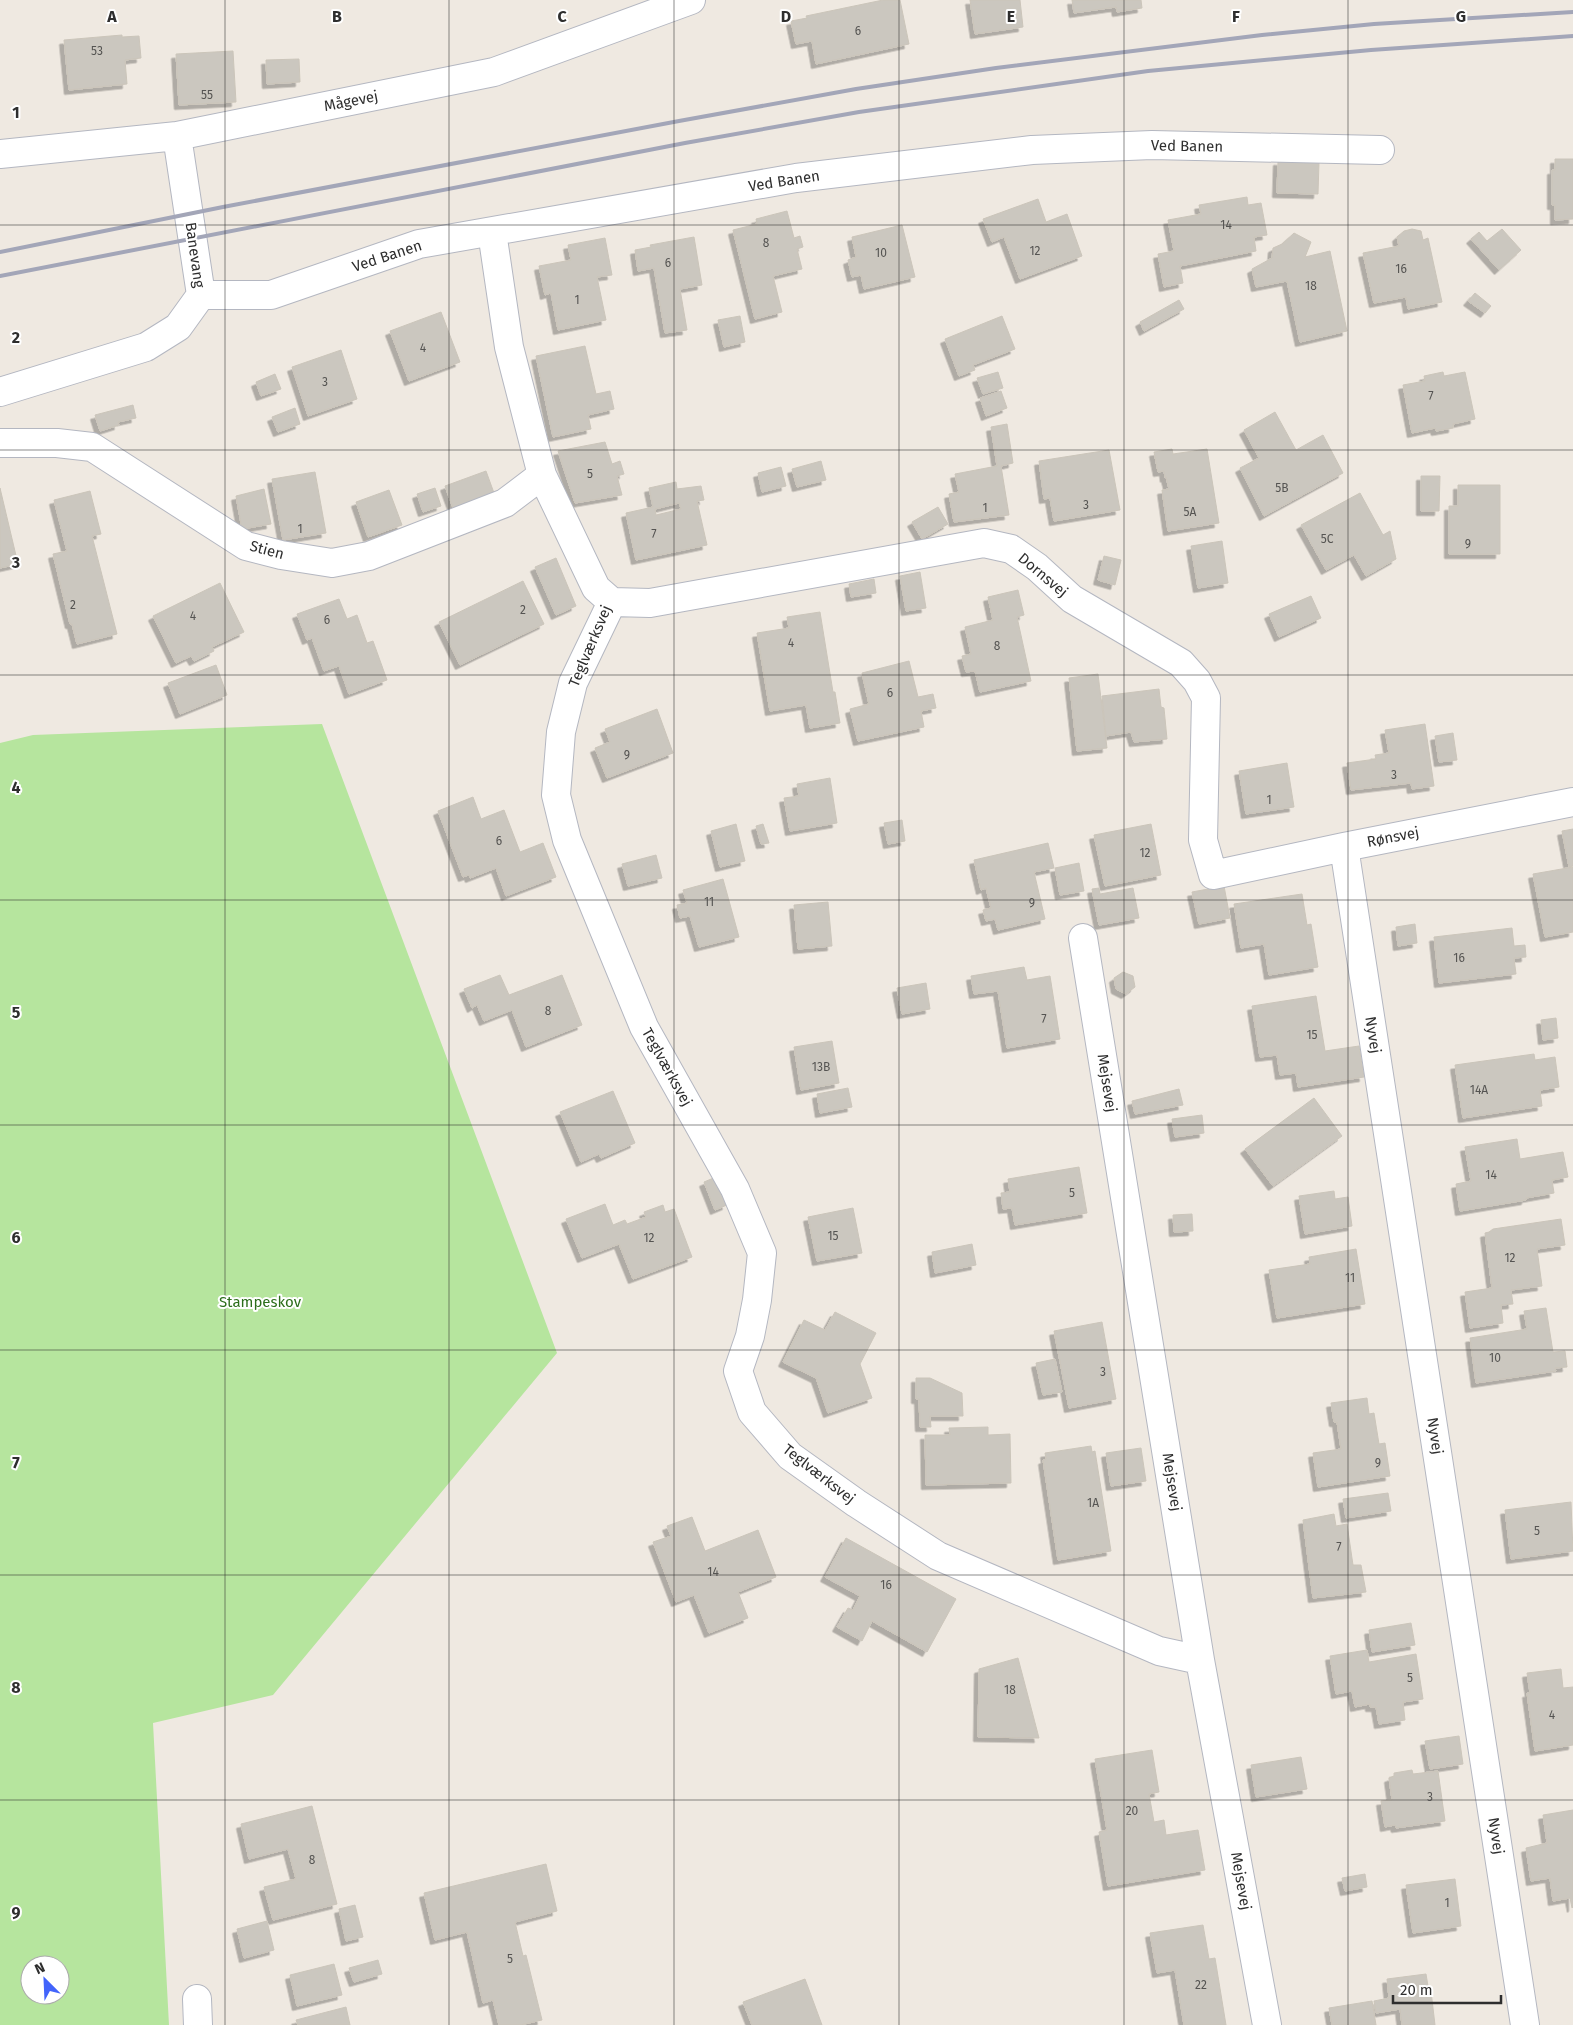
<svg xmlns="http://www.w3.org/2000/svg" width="1573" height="2025" font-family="'Fira Sans',sans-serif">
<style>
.green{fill:#b6e59e;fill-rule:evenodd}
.building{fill:#cbc7bf;stroke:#cbc5ba;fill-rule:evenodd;filter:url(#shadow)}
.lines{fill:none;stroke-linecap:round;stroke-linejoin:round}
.minor-casing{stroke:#b4b7c1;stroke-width:30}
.minor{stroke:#fff;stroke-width:28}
.rail{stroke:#a3a6b8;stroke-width:4}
.grid{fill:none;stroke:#2e2e2e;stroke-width:1;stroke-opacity:0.55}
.labels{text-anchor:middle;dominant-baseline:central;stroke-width:4;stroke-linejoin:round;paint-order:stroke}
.number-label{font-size:12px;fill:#555452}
.street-label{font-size:15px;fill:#2e2e2e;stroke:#fff}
.park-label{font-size:15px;fill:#2c6e1b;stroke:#fff}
.grid-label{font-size:16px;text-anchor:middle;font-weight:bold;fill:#2e2e2e;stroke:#fff;stroke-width:4;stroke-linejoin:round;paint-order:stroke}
</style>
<defs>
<filter id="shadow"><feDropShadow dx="-4.5" dy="4.5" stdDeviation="0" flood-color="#0004"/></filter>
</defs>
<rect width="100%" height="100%" fill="#efe9e1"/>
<path class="green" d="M322 724 557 1353 273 1695 153 1723 169 2025H0V743L33 735ZM30 1965H60V1995H30Z"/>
<path class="building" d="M883 0H900L909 44 816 64 812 41 796 44 791 21 807 18 806 16Z
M970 0H1020L1023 27 975 34Z
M1072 0H1141L1142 8 1117 12 1116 7 1074 13Z
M122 35V37L139 36 141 58 125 60 127 84 69 90 64 40Z
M233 51 236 102 179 105 176 54Z
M299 59 300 82 267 84 266 60Z
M1555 159H1573V219L1555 220V205H1552V170H1555Z
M1278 161 1319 162 1318 194 1277 193Z
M1247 197 1248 205 1261 203 1267 235 1254 237 1256 251 1180 266 1183 283 1164 287 1158 254 1174 251 1168 220 1201 214 1199 205Z
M1038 199 1046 222 1067 214 1082 256 1020 279 1004 237 992 242 983 219Z
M787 211 794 238 800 236 803 247 797 249 802 269 773 276 782 312 755 319 733 230 757 224 756 219Z
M902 225 915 277 864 289 861 275 852 277 848 260 856 257 852 237Z
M1412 229 1421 231 1423 240 1428 238 1442 302 1408 309 1406 297 1374 303 1363 253 1399 246 1397 237 1404 231Z
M1502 229 1521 250 1499 270 1471 239 1479 232 1487 241Z
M1294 233 1311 242 1305 257 1330 251 1347 331 1300 342 1287 281 1256 287 1252 269 1272 258 1273 248 1282 244Z
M694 237 702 285 680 289 687 330 665 333 654 268 638 271 635 250 651 247 650 245Z
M605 238 612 275 597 277 606 320 558 330 551 293 545 295 539 266 571 260 568 245Z
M1475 293 1491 306 1485 313 1468 301Z
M1179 300 1184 309 1144 331 1140 322Z
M441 312 460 362 409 381 390 331Z
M740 316 745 342 724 347 718 320Z
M1002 316 1015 349 973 365 975 370 959 376 945 339Z
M585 346 596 394 610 391 614 409 588 415 591 429 553 437 536 356Z
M341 350 357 399 308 416 292 367Z
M998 372 1003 388 983 394 977 378Z
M1443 372 1444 376 1465 372 1475 419 1453 424V428L1436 431 1435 428 1412 433 1403 385 1425 381 1424 376Z
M275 374 281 389 261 396 256 382Z
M1001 391 1007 408 986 416 980 398Z
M133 405 136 418 118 422 119 425 100 431 95 415Z
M295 408 300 424 278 432 272 417Z
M1275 412 1296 450 1323 435 1343 473 1264 516 1240 468 1259 458 1244 430Z
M1007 424 1013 463 1001 466 1009 515 954 522 949 494 959 492 955 474 997 466 991 427Z
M605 442 612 464 620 461 624 474 617 476 622 495 575 503 558 451Z
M1172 449 1173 454 1207 449 1219 523 1168 531 1162 490 1169 489 1166 477 1165 478 1164 471 1158 472 1154 452Z
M1109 450 1120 510 1054 521 1050 498 1044 499 1039 461Z
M821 461 826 480 797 487 792 469Z
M781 467 786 486 762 492 758 473Z
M486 471 494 493 453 508 445 486Z
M315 472 326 533 283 540 272 479Z
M1421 476H1440L1439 511H1421Z
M676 482 677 489 701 486 704 500 697 501 707 545 636 560 626 513 653 507 649 488ZM679 503 681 509 656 515 655 509Z
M1458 485H1500V554H1449V506H1458Z
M0 488 18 564 0 568Z
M435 488 441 506 423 512 417 494Z
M264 489 271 524 242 529 236 496Z
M389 490 402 525 368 537 356 502Z
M90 491 101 534 92 536 117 634 77 644 72 624H70L53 554 67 551 54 500Z
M1360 493 1383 535 1390 531 1396 559 1366 576 1354 555 1326 570 1301 525Z
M938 507 948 524 922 539 912 522Z
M1222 541 1228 583 1198 588 1191 546Z
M1104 556 1121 560 1115 585 1098 580Z
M556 558 576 606 556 615 535 567Z
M920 572 926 608 906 611 900 576Z
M874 579 876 593 851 597 849 584Z
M523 581 544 624 460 665 439 622Z
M220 583 244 632 212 647 214 651 194 661 191 656 176 663 153 616Z
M1018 590 1024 615 1017 617 1031 681 980 692 975 671 966 672 962 656 971 654 965 627 993 620 988 597Z
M1311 596 1321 618 1279 637 1269 614Z
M339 599 347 619 357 615 367 643 373 641 387 680 349 694 339 666 324 671 312 638 307 640 297 614Z
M820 612 833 692H835L840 723 810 728 806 705 770 711 757 633 789 628 787 617Z
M909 661 918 697 933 694 936 708 921 711 924 727 858 741 850 709 869 704 862 673Z
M216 665 227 695 180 714 168 683Z
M1098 674 1107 748 1077 751 1069 678Z
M1159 689 1161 707 1164 708 1167 739 1134 742 1131 732 1106 736 1102 696Z
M657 709 673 753 607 778 595 748 610 742 605 729Z
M1425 724 1434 786 1412 789 1411 783 1351 790 1347 763 1376 759 1375 755 1389 753 1385 730Z
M1453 733 1457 760 1439 762 1435 736Z
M1287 763 1294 807 1246 814 1239 771Z
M830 778 837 823 790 831 784 798 799 796 797 784Z
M473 797 481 819 504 810 520 852 543 843 556 877 506 896 496 868 470 878 469 875 463 877 438 811Z
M902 820 905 841 888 844 884 823Z
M736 824 745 861 720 867 711 831Z
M763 824 769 843 761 844 756 826Z
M1151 824 1161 875 1105 886 1094 835Z
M1573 829V866L1569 867 1562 831Z
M1048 843 1054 868 1034 872 1045 919 998 930 995 919 986 921 983 910 991 908 986 888 981 890 974 860Z
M656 855 662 878 628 886 622 864Z
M1079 863 1084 891 1060 895 1055 868Z
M1573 867V932L1545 937 1533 874Z
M723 879 739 937 699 947 690 916 680 918 677 905 687 903 683 890Z
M1224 886 1230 918 1199 924 1192 892Z
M1099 888 1100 894 1133 888 1139 918 1099 925 1092 889Z
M1302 894 1307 925 1311 924 1318 967 1269 975 1264 944 1241 948 1234 904Z
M828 902 832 946 798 949 794 905Z
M1415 924 1417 943 1398 946 1396 927Z
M1512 928 1514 946 1525 945 1526 957 1514 958 1516 974 1439 983 1434 937Z
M1024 967 1027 980 1050 976 1060 1039 1007 1048 998 991 974 994 971 976Z
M1123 972 1133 976 1135 987 1126 994 1116 989 1114 978Z
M500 975 509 995 562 975 582 1025 526 1047 512 1010 484 1021 477 1005 472 1008 464 989Z
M926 983 930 1009 902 1014 897 988Z
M1316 996 1325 1051 1359 1046 1364 1077 1298 1087 1296 1073 1280 1075 1277 1055 1260 1057 1252 1006Z
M1556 1018 1558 1038 1543 1040 1541 1020Z
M832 1041 839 1083 801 1090 794 1047Z
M1534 1054 1535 1060 1555 1057 1559 1087 1540 1090 1542 1106 1463 1118 1455 1065Z
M848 1088 852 1107 820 1113 817 1094Z
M1179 1089 1183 1105 1135 1114 1132 1101Z
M613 1091 635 1143 601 1158 599 1154 581 1162 560 1112Z
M1314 1098 1342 1136 1273 1186 1245 1149Z
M1202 1115 1204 1133 1175 1137 1172 1119Z
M1517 1139 1520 1159 1563 1152 1568 1177 1552 1180 1554 1193 1526 1198V1200L1460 1211 1456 1184 1471 1181 1465 1147Z
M1079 1167 1087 1213 1015 1225 1012 1208 1003 1209 1001 1193 1010 1192 1008 1179Z
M716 1177 727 1205 715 1210 704 1182Z
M1334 1191 1335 1199 1348 1197 1352 1226 1305 1234 1299 1196Z
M605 1204 613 1225 625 1220 627 1224 646 1217 644 1212 663 1205 665 1212 674 1209 692 1257 633 1279 619 1244 582 1258 566 1219Z
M853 1208 862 1253 817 1261 808 1217Z
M1192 1214 1193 1231 1174 1232 1173 1215Z
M1561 1219 1565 1245 1537 1249 1542 1286 1511 1290 1513 1304 1501 1305 1503 1323 1470 1328 1465 1292 1492 1288 1485 1233 1489 1232 1493 1229Z
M972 1244 976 1265 935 1273 932 1252Z
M1356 1249 1365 1304 1277 1318 1269 1270 1310 1264 1309 1257Z
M1546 1308 1553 1352 1565 1351 1567 1367 1555 1368 1556 1371 1476 1383 1470 1338 1527 1329 1524 1311Z
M835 1312 876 1333 860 1364 872 1398 828 1413 816 1378 783 1362 804 1320 825 1330Z
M1102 1322 1116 1399 1069 1408 1054 1331Z
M1055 1359 1062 1392 1043 1395 1036 1363Z
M916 1378H930L962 1393 963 1416H930L931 1427H920L919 1399H916Z
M1367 1398 1369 1414 1374 1413 1379 1444 1385 1443 1390 1476 1318 1487 1313 1453 1341 1449 1337 1422H1334L1331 1403Z
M988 1427V1435L1010 1434 1011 1483 926 1485 925 1435H950L949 1428Z
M1091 1446 1092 1452 1095 1451 1111 1551 1058 1560 1043 1460 1046 1459 1045 1453Z
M1141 1448 1146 1481 1111 1486 1106 1453Z
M1388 1493 1391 1511 1346 1518 1343 1499Z
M1571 1502 1573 1551 1511 1559 1505 1510Z
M1334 1514 1336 1526 1347 1524 1353 1565H1361L1366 1592 1313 1598 1303 1520Z
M692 1517 705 1551 758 1530 776 1577 738 1592 748 1618 709 1633 694 1595 676 1602 653 1542 671 1536 667 1526Z
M846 1538 956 1599 927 1652 872 1621 862 1641 837 1627 848 1608 853 1610 860 1596 825 1577Z
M1411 1623 1415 1645 1372 1652 1369 1630Z
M1367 1650 1369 1662 1416 1654 1423 1699 1403 1702 1405 1720 1379 1724 1376 1707H1370V1704L1355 1707 1352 1691 1336 1694 1330 1656Z
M1018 1658 1039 1738 978 1737 979 1669Z
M1561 1669 1563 1688 1573 1687V1745L1535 1751 1527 1693H1530L1527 1673Z
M1459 1736 1463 1764 1430 1769 1425 1741Z
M1152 1750 1159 1792 1149 1794 1154 1822 1164 1820 1166 1835 1198 1830 1205 1870 1108 1886 1099 1832 1107 1830 1095 1759Z
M1301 1757 1307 1789 1256 1797 1251 1765Z
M1412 1770 1413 1774 1438 1771 1445 1821 1396 1828 1395 1825 1385 1827 1381 1801 1392 1800 1389 1778 1394 1776V1773Z
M312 1806 337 1904 273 1920 264 1887 296 1879 288 1849 249 1859 241 1824Z
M1573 1810V1907L1572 1908 1570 1898 1553 1901 1550 1878 1531 1881 1526 1848 1547 1843 1543 1815Z
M546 1864 557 1911 515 1922 523 1956 526 1955 542 2020 520 2025H499L493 2000 483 2003 467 1932 435 1940 424 1893Z
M1365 1874 1367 1887 1345 1891 1342 1878Z
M1455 1879 1461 1926 1413 1933 1406 1885Z
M355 1905 363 1937 346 1941 339 1909Z
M267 1921 274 1950 244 1958 237 1929Z
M1203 1925 1209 1959 1215 1958 1226 2025H1184L1175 1970 1157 1973 1150 1933Z
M378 1960 382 1974 354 1982 349 1968Z
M334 1964 342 1995 297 2006 290 1975Z
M1426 1974 1429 1992 1431 1991 1435 2025H1402L1400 2009 1376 2013 1374 2001 1389 1998 1387 1979Z
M805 1979 822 2025H752L743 2002Z
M1372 2001 1376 2025H1332L1329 2008Z
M346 2007 350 2025H298L296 2020Z"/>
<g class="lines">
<g class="minor-casing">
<path id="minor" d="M0 154 177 136 494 72 691 0
M492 232 509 347 542 475 596 588 612 602
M201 295H271L419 244 796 178 1032 150 1152 145 1380 150
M0 392 146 347 178 327 201 295 177 136
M0 443H57L92 447 246 546 281 555 332 563 369 556 505 503 542 475
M612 602 573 683 561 732 556 795 567 840 644 1027 735 1189 762 1253 757 1300 750 1336 738 1371 752 1412 790 1456 856 1503 938 1556 1159 1651 1200 1660
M612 602 650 603 984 543 1011 549 1037 567 1072 599 1181 663 1197 681 1206 698 1203 840 1213 875 1344 847 1573 802
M1344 847 1525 2025
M1083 938 1200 1660 1267 2025
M197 1999 198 2025"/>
</g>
<use href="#minor" class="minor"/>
<path class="rail" d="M0 252 223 207 679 121 856 89 996 68 1262 35 1374 24 1573 12
M0 276 685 143 859 112 1148 71 1371 50 1573 36"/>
</g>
<path class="grid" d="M225 0V2025M449 0V2025M674 0V2025M899 0V2025M1124 0V2025M1348 0V2025M0 225H1573M0 450H1573M0 675H1573M0 900H1573M0 1125H1573M0 1350H1573M0 1575H1573M0 1800H1573"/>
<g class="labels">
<g class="number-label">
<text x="858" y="31">6</text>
<text x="97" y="51">53</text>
<text x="207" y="95">55</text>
<text x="1226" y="225">14</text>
<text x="766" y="243">8</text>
<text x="1035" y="251">12</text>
<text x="881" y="253">10</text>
<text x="668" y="263">6</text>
<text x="1401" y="269">16</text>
<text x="1311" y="286">18</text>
<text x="577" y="300">1</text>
<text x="423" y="348">4</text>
<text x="325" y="382">3</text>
<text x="1431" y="396">7</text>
<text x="590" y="474">5</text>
<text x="1282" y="488">5B</text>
<text x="1086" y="505">3</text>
<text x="985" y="508">1</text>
<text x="1190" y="512">5A</text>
<text x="300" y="529">1</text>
<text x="654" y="534">7</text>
<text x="1327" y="539">5C</text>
<text x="1468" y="544">9</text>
<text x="73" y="605">2</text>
<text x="523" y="610">2</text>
<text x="193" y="616">4</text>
<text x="327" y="620">6</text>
<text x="791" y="643">4</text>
<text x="997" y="646">8</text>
<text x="890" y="693">6</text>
<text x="627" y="755">9</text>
<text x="1394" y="775">3</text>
<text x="1269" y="800">1</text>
<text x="499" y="841">6</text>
<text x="1145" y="853">12</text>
<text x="709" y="902">11</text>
<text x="1032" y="903">9</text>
<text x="1459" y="958">16</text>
<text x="548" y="1011">8</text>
<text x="1044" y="1019">7</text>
<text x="1312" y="1035">15</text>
<text x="821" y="1067">13B</text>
<text x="1479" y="1090">14A</text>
<text x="1491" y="1175">14</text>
<text x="1072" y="1193">5</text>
<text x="833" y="1236">15</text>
<text x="649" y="1238">12</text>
<text x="1510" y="1258">12</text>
<text x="1350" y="1278">11</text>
<text x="1495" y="1358">10</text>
<text x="1103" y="1372">3</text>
<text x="1378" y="1463">9</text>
<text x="1093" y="1503">1A</text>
<text x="1537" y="1531">5</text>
<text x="1339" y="1547">7</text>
<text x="713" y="1572">14</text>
<text x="886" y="1585">16</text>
<text x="1410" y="1678">5</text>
<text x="1010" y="1690">18</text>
<text x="1552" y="1715">4</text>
<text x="1430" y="1797">3</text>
<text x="1132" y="1811">20</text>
<text x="312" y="1860">8</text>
<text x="1447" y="1903">1</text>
<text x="510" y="1959">5</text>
<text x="1201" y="1985">22</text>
</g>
<g class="street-label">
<text transform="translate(351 101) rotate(-11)">Mågevej</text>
<text transform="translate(1187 146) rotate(1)">Ved Banen</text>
<text transform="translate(784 181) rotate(-9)">Ved Banen</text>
<text transform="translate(195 255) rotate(82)">Banevang</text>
<text transform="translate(387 256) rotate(-18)">Ved Banen</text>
<text transform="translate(267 550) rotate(15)">Stien</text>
<text transform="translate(1043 575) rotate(40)">Dornsvej</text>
<text transform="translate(590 646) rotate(-67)">Teglværksvej</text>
<text transform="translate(1393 837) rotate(-11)">Rønsvej</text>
<text transform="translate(1373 1035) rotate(81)">Nyvej</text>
<text transform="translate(667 1067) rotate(61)">Teglværksvej</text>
<text transform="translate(1107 1083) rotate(81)">Mejsevej</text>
<text transform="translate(1435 1436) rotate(81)">Nyvej</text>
<text transform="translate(819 1474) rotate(38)">Teglværksvej</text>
<text transform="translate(1172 1482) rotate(81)">Mejsevej</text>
<text transform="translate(1496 1836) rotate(81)">Nyvej</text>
<text transform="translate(1241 1881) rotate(80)">Mejsevej</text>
</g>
<g class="park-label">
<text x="260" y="1302">Stampeskov</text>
</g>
</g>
<g class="grid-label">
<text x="112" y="22">A</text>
<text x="337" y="22">B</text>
<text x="562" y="22">C</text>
<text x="786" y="22">D</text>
<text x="1011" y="22">E</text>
<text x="1236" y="22">F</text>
<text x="1461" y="22">G</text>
<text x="16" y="118">1</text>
<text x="16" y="343">2</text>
<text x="16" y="568">3</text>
<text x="16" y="793">4</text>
<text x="16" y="1018">5</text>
<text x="16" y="1243">6</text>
<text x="16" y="1468">7</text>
<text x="16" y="1693">8</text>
<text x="16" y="1918">9</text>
</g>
<g transform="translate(45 1980) rotate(336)"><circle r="24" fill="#ffffff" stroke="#ababab"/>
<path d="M0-4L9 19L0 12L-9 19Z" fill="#4264fb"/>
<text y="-8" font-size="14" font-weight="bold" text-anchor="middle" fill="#2e2e2e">N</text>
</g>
<path d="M1393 1995v8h108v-8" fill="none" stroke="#2e2e2e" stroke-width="2.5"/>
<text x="1400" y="1995" font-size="15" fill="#2e2e2e" stroke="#ffffff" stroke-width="4" paint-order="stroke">20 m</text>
</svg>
